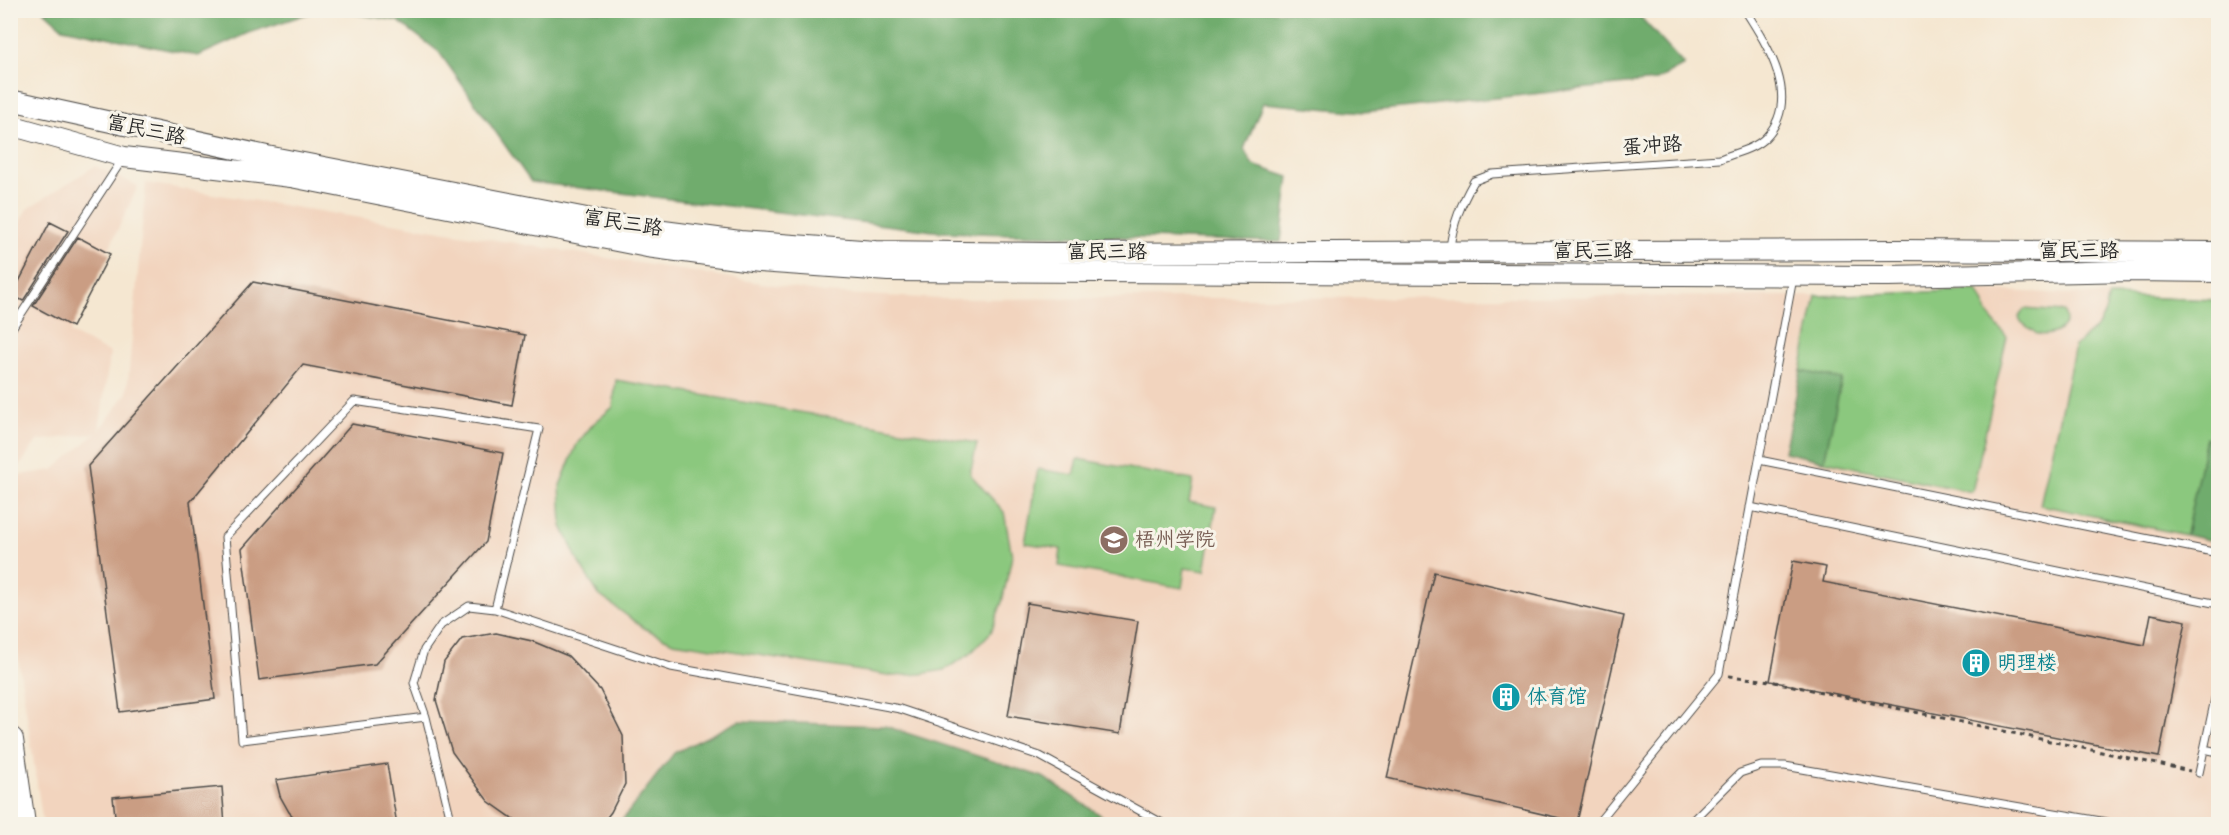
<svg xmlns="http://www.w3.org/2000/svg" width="2229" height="835" font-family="'Architects Daughter','LXGW WenKai TC',sans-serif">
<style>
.built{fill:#f2d4be;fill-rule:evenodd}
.green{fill:#8bc87e;stroke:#5b7a54;stroke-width:1.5}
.forest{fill:#70ac6d;stroke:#4e6c4c;stroke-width:1.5}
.building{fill:#ca9d83}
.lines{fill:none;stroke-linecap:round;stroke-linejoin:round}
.lane-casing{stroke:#494744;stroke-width:9}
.secondary-casing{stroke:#494744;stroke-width:22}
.highway-casing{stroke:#494744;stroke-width:28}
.path{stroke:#494744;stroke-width:3;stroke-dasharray:4.5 4.5;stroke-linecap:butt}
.lane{stroke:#fff;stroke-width:7}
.secondary{stroke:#fff;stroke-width:20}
.highway{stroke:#fff;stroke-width:26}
.labels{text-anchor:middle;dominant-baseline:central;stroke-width:6;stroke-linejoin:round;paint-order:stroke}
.street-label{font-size:20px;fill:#2b2b2b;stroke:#f7f3e8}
.education-label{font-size:20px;fill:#785e54;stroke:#f7f3e8;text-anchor:start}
.culture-label{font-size:20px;fill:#0d838f;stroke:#f7f3e8;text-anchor:start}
</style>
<rect width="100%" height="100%" fill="#f7f3e8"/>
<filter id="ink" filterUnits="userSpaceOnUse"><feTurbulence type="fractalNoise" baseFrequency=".0167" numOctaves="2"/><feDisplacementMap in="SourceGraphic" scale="12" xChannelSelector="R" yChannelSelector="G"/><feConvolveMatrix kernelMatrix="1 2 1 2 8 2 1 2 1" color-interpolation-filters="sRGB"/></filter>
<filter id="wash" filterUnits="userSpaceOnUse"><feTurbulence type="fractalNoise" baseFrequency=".008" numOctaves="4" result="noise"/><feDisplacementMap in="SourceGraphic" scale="24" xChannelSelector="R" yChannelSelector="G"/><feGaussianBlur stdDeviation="1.35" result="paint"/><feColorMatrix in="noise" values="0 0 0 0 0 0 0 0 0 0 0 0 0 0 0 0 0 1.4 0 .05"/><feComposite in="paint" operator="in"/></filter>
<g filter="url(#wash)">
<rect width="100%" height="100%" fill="#f5e7d1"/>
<path class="built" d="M95 166 138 186 70 333 110 353 99 431 127 393 146 183 823 293 943 299 1816 296 1977 290 2218 300V824H43L10 603V238L27 209ZM97 433 53 470 13 476 37 441Z"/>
<path class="green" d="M1977 290 1992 320 2007 337 1972 492 1824 461 1841 379 1801 371 1816 296Z
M2109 296 2218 300V441L2206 439 2186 535 2040 505 2075 346 2099 325 2105 312Z
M2024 309 2064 312C2072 329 2051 337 2037 334L2020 321 2019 317Z
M616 380 977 443 970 474 1004 512 1012 556 1002 602 991 632 970 654 944 670 920 674 894 676 673 642 644 628 599 595 579 563 562 526 560 485 577 444 593 424 613 407Z
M1078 459 1193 480 1189 502 1216 507 1205 571 1185 568 1182 588 1059 566 1061 549 1025 543 1038 469 1074 475Z"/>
<path class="forest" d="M44 11H316L249 33 198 56 63 28Z
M1635 11 1684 65 1655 81 1364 112 1263 103 1244 149 1253 165 1289 177 1281 242 941 232 531 182 439 52 398 21 337 11Z
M1801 371 1842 379 1824 461 1784 452Z
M2206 438 2218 441V542L2186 535Z
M739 721 885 726 1043 777 1114 824H619L674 753Z"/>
<g id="blocks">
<path class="building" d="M50 222 68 231 23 301 12 295Z
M78 237 110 254 72 327 33 306Z
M253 282 525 335 512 405 303 365 190 502 215 699 120 712 88 466Z
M352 424 503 453 486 542 375 664 259 680 242 549Z
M1793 561 1826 567 1823 582 2145 645 2151 614 2186 621 2159 757 1770 681Z
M1434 572 1624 616 1577 822 1387 778Z
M1027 603 1138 621 1120 734 1008 716Z
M496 633 532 641 568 656 600 690 623 736 625 784 611 812 601 825H522L488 801 452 752 436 700 444 662 462 639Z
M387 764 397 825H301L289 812 280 796 276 780Z
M222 787 225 825H116L113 797Z"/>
</g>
</g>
<g filter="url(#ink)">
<use href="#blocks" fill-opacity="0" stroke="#494744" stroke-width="1.5"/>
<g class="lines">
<g class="lane-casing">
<path id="lane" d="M1450 248C1453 223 1461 204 1474 181L1492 174 1720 159C1734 153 1755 149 1766 137 1802 99 1768 46 1745 10
M10 331 122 160
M1759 460 2218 553
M1750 507 2218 604
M426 717 242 740 225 537 354 401 539 429 495 609
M2204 749 2218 752
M2199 773 2218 685
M452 824 426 717 414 683 424 650 441 625 469 606 495 609 671 667 900 709 1040 756 1164 824
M1597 824 1719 674 1793 278
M1689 824 1740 773 1761 766H1785L2118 824"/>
</g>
<g class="secondary-casing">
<path id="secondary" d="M10 100 267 156 633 227 740 241 875 251 1047 253 1899 250 2218 252
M10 125 124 157 291 177 647 247 759 262 888 271 1888 276 2133 271 2218 272"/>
</g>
<g class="highway-casing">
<path id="highway" d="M10 740 22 824"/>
</g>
<path class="path" d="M1729 676 1770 681 2190 771"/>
<use href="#lane" class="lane"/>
<use href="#secondary" class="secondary"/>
<use href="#highway" class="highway"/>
</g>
</g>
<defs>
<g id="university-disc" transform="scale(1.5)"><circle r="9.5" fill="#8d6e63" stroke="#f7f3e8"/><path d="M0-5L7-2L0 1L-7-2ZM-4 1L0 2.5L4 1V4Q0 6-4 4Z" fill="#fff"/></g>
<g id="building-disc" transform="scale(1.5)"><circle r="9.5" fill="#0f9aa8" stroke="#f7f3e8"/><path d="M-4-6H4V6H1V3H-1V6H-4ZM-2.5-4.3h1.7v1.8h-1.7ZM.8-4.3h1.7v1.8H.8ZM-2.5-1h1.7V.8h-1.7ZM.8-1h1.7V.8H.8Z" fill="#fff"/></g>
</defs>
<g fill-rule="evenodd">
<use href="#university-disc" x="1114" y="540"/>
<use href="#building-disc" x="1976" y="663"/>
<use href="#building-disc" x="1506" y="697"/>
</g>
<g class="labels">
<g class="street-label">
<text transform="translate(146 130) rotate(12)">富民三路</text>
<text transform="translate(1652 146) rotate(-4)">蛋冲路</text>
<text transform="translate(623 223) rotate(9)">富民三路</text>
<text x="1593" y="251">富民三路</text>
<text x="2079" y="251">富民三路</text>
<text x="1107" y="252">富民三路</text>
</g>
<g class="education-label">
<text x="1135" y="540">梧州学院</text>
</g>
<g class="culture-label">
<text x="1997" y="663">明理楼</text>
<text x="1527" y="697">体育馆</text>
</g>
</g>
<rect width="2229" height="835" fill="none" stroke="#f7f3e8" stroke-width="36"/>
</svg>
